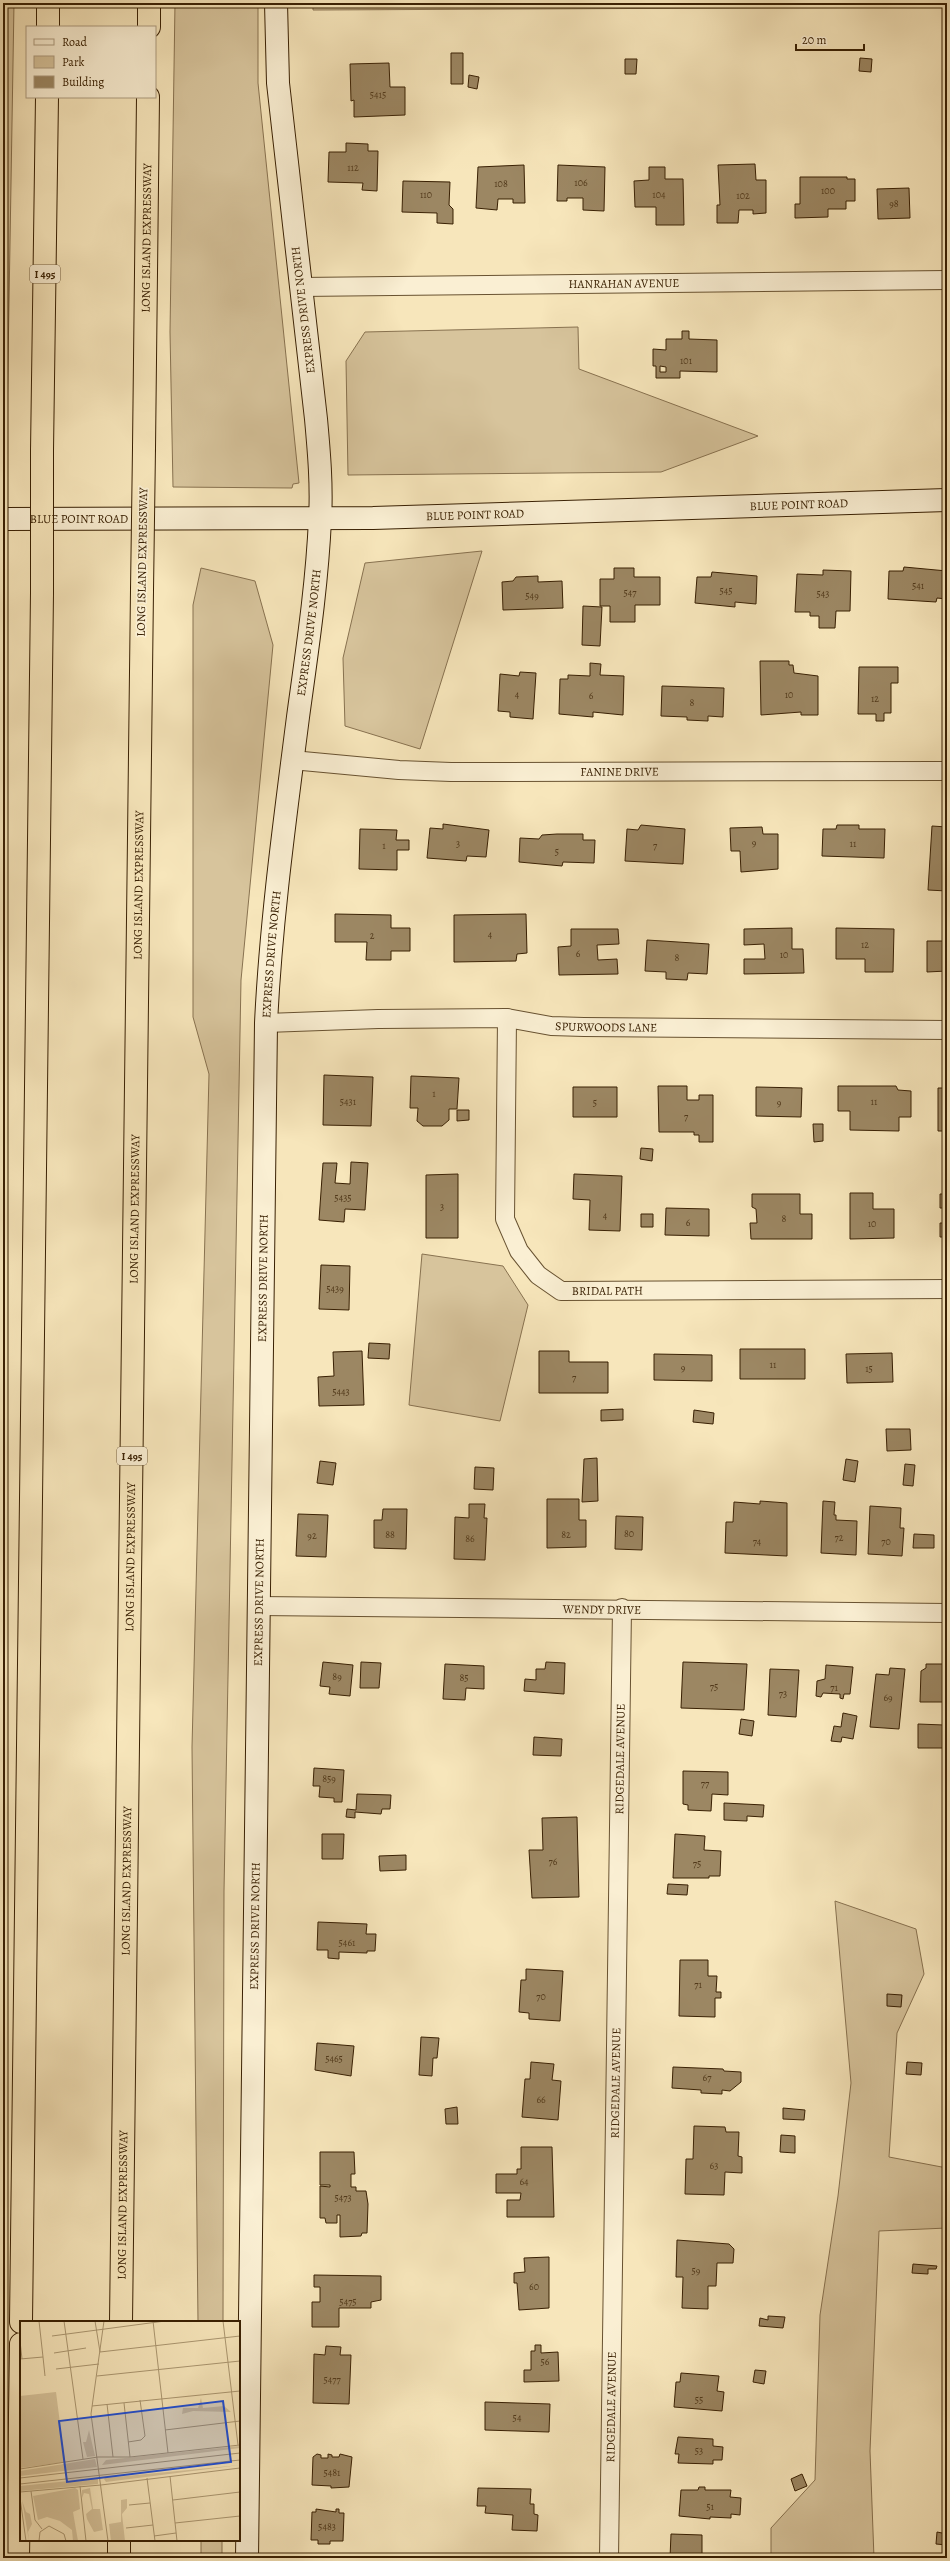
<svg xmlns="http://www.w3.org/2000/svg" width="950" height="2561" font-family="Alegreya,serif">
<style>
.green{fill:#d7c49c;stroke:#887250}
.building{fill:#9c8763;stroke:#392003;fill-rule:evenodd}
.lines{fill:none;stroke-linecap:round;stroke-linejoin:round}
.street-casing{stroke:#685231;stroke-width:20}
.secondary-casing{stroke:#392003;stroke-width:24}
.highway-casing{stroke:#392003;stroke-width:24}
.street{stroke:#faefd3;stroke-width:18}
.secondary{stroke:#faefd3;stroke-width:22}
.highway{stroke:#f7e6bb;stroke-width:22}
.highway-bridge-casing{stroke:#392003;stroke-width:24;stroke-linecap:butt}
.highway-bridge{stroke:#f7e6bb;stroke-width:22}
.labels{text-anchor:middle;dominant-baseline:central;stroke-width:3.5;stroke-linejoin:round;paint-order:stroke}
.number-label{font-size:10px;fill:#523a1b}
.shield{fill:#faefd3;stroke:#735e41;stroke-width:1}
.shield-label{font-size:11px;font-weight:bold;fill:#392003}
.street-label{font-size:12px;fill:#392003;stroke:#faefd3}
.inset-road{fill:none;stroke:#ab9771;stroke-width:1}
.view{fill:#1d4ed8;fill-opacity:0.15;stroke:#1d4ed8;stroke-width:2}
.inset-edge{fill:none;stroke:#392003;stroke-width:2}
</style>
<rect width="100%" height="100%" fill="#f7e6bb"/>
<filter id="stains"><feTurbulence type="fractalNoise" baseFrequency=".005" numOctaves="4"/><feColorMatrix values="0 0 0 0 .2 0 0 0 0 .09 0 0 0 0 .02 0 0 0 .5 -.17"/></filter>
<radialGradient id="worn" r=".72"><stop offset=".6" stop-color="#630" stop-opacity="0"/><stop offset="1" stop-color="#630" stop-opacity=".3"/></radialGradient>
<path class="green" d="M3 3H14L6 484H3Z
M175 3H258V83L299 483 293 484 292 488 173 487 170 332Z
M313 3H947V7L313 10Z
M578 327 579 369 758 436 661 472 348 475 346 361 365 332Z
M482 551 420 749 345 726 343 658 365 563Z
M201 568 255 581 273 645 241 980 224 1891 223 2322H198L192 1747 209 1074 193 1017V605Z
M422 1254 503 1266 528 1305 500 1421 409 1405Z
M835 1901 916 1929 924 1974 897 2033 889 2157 947 2168V2228L879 2231 870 2451 874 2558H771V2528L815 2480 820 2315 838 2196 851 2083Z
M201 2540H222V2558H201Z"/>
<path class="building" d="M451 53H463V84H451Z
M860 58 872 59 871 72 859 71Z
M625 59H637L636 74H625Z
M389 63 390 87H405V115L354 117V100L351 101 350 64Z
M469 75 479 77 477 89 468 87Z
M346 143 368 144V151H378L377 191 362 190 363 183 328 182 329 152H346Z
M755 164 756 180H766V213L753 214V210H739L738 223H717V205H720L718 165Z
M524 165 525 203H513V199H498L497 210 476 208 478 167Z
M558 165 605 167 604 211 583 210V198H567V201H557Z
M649 167H665V179H683L684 225H656V207H635L634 181 649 180Z
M800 177H847V179H855V201H846V209H828V217L795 218V204H800Z
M403 181 450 182 449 205 453 209V224L437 223V213L402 212Z
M909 188 910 218 878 219 877 189Z
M682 331H689V339L717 340V372L680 371V378H656V366H653V349L666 350V339H682ZM660 366 666 367V372H660Z
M904 567 947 571V599L937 598 936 602 888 599 889 571H903Z
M614 568H634V577H660V605H635V622H610V606H600V579H614Z
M823 570 851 571 850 611H836L835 628H819V616H810V612H795L797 574 823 575Z
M712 572 757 576 756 604 735 602V607L695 603 697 577H711Z
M538 576V582L562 581 563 608 503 610 502 582 513 581 516 577Z
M583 606 602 607 600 646 582 645Z
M760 661H789V665H793L794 673 818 676V715H801V712L761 715Z
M590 663 601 664 600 675 624 676 623 715 593 712V717L559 714 560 679H568V675L590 676Z
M859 667H898V683H891V713H884V721H876V714H858Z
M520 672 536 673 533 719 510 717V712L498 711 500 674 519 676Z
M662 686 724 688 723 717 708 716V721L687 720V717L661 716Z
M443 824 489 830 486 857 467 856 466 861 427 858 430 828 443 829Z
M641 825 685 829 683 864 625 861 627 829 638 830Z
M837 825H859V829H885L884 858 822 856 823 829H836Z
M932 826 947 827V891L928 890Z
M762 827 763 834H778V869L741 872 740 851H731L730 828Z
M360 829 397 830 396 840H409V850H397V870L359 869Z
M557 834H583V840H595L594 863 563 862 562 866 519 862 520 838 539 839 542 835Z
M335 914 391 915V928H410V951H391V960H366L367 942H335Z
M526 914 527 953 517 954 516 961 454 962V915Z
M792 928V949H803L804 973 744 974V959H765L764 944 744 945V929Z
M836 928 894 929 893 972H865V959H836Z
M571 929H618L619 944 597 945 598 960 617 959 618 974 559 975 558 947 571 946Z
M647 940 709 944 707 974 688 973 687 980 666 979V972L645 971Z
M927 941H947V971L927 972Z
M324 1075 373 1077 371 1126 323 1125Z
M411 1076 459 1078 457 1109H449V1120L442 1126H423L417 1121 418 1108H410Z
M658 1086H687V1100H699V1095H713V1142H699V1135H694V1132H659Z
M838 1086H896L898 1090 911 1091V1117H899V1131L850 1130V1111H838Z
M573 1087H617V1117H573Z
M756 1087 802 1088 801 1117 756 1116Z
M938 1088H947V1131H938Z
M457 1110H469V1120L457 1121Z
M813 1124H823V1141L814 1142Z
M641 1148 653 1149 652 1161 640 1159Z
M351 1162 368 1163 365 1210 345 1209 344 1222 319 1220 323 1163H337L335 1183 350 1184Z
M458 1174V1238H426V1175Z
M574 1174 622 1176 620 1231 589 1230 590 1200 573 1199Z
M850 1193H873V1209H894V1238L850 1239Z
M752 1194H800V1214H812V1239H751L750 1223H757L756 1209 752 1207Z
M940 1194H947V1208H940Z
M666 1208 709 1209V1236L665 1235Z
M641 1214H653V1227H641Z
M940 1223H947V1237H940Z
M321 1265 350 1266 349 1310 319 1309Z
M369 1343 390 1344 389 1359 368 1358Z
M740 1349H805V1379H740Z
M362 1351 364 1405 319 1406 318 1377 334 1376 333 1352Z
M539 1351H569V1362H608V1393H539Z
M892 1353 893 1382 847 1383 846 1354Z
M944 1353H947V1381H943Z
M654 1354 712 1355V1381L654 1380Z
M623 1409V1420L601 1421V1410Z
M694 1410 714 1413 713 1424 693 1422Z
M886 1429H910L911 1450 887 1451Z
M597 1458 598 1501 582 1502 584 1459Z
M846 1459 858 1461 855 1482 843 1480Z
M320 1461 336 1463 333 1485 317 1483Z
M905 1464 915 1465 913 1486 903 1485Z
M475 1467 494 1468 493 1490 474 1489Z
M547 1499H579V1520H586V1547L547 1548Z
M760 1501 787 1503V1556L725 1553 726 1522H733L734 1502 760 1504Z
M823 1501 835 1502 834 1515H836V1520L857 1521 856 1555 821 1553Z
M469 1504H485L484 1518H487L485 1560 454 1559 455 1517 469 1518Z
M870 1506 901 1508 900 1528H904L902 1556 868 1554Z
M383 1509H407L406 1549 374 1548V1520H382Z
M298 1514 328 1515 326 1557 296 1556Z
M616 1516 643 1517 642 1550 615 1549Z
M914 1534 934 1535V1548H913Z
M323 1662 353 1665 350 1696 329 1694 330 1687 320 1686Z
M361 1662 381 1663 379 1688H360Z
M546 1662 565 1663 564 1694 524 1691 525 1679 536 1680V1669H545Z
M683 1662 747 1664 744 1710 681 1708Z
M445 1664 484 1666V1689L466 1688 465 1700 443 1699Z
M926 1664H947V1702H920L921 1671 926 1668Z
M826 1665 853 1667 850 1694H844L843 1699 840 1698V1694L823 1693 821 1697 816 1696 817 1681 825 1679Z
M890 1668 905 1669 899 1729 870 1727 876 1674 889 1675Z
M770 1669 799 1670 796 1717 768 1715Z
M843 1713 857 1716 853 1739 842 1737 841 1742 831 1741 834 1726 841 1727Z
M741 1719 754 1721 752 1736 739 1734Z
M918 1724 944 1725V1748H918Z
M534 1737 562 1739 561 1756 533 1755Z
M314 1768 344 1770 342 1802H334V1798L319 1797 320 1786H313Z
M683 1771 728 1772V1795L712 1794 711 1811 688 1810V1805L683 1804Z
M357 1794 391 1795 390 1809H382L381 1814 355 1812V1818L346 1817 347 1809 356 1810Z
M724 1803 764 1805 763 1817 747 1816V1821L724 1820Z
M577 1817 579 1897 532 1898 529 1850H543L542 1818Z
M322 1834H344L343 1859H322Z
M675 1834 705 1836 704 1850 721 1851 720 1876H709V1878H673Z
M406 1855V1870L380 1871 379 1856Z
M668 1884 688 1885 687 1895 667 1894Z
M318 1922 367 1924 366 1934H376L375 1951H367V1953L339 1952V1959L328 1958V1950H317Z
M680 1960H708V1976H717L716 1992H721V1998H715V2017L679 2016Z
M526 1969 563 1971 560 2021 529 2019V2013L519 2012 521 1980H526Z
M887 1994 902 1995 901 2007 887 2006Z
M421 2037 439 2038 437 2058H433L432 2076 419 2075Z
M317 2043 354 2046 351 2076 315 2070Z
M531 2062 554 2064 552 2080 561 2081 558 2120 522 2117 525 2079H530Z
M907 2062 922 2063 921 2075 906 2074Z
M673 2067 723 2069 724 2071 741 2072V2082L730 2091 722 2090V2094L701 2093V2090L672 2088Z
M457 2107 458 2124H446L445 2109Z
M783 2108 805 2110 804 2120 783 2119Z
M694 2126 725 2127 726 2132H739L738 2156 742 2157V2173L725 2172 724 2195 685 2194 686 2159H693Z
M781 2135 795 2136V2153L780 2152Z
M521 2147H552L554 2217H507V2200H520L521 2193H496V2174H517V2169H521Z
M320 2152H354L355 2174H351V2187H356V2191H366L368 2204 367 2233H362L361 2236 340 2237V2215H337V2223H326L325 2218H320V2186L330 2187V2185H320Z
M677 2240 729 2244 734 2249 733 2263H717L716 2286H708V2309L682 2308 683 2277H676Z
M549 2257V2308L519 2310 517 2283H514V2273L525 2272 524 2258Z
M913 2264 937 2266 936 2269H928V2274L912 2273Z
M314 2275 381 2276V2300L371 2302V2308H339V2327H312V2302H320V2287H314Z
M768 2316 785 2317 783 2328 759 2326 760 2318 768 2320Z
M535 2345H541V2353L558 2352 559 2381 524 2382V2370H531V2351H535Z
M326 2346 341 2347 340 2355H351L349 2404 313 2403 314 2354 325 2355Z
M755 2370 766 2371 764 2384 753 2382Z
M681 2373 719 2376 717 2391 724 2392 722 2411 674 2407 676 2382H680Z
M485 2402 550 2404 549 2432 485 2430Z
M678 2437 713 2439V2446L723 2447 722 2460H713V2464L678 2463 679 2454H675Z
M317 2454 321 2455V2458H328V2454L332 2455V2457H339L340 2454 352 2457 349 2487 331 2488V2486L312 2485 313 2457Z
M802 2474 807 2486 795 2491 791 2479Z
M699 2487H705V2490H731L730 2497 741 2498 740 2515 731 2514V2518L710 2517V2519L679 2516 681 2490H698Z
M478 2488 531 2489 530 2504H534V2514L538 2515 537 2531 512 2530 513 2515 485 2513 486 2506H477Z
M316 2509 336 2512V2509H339V2513H344L343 2541H330V2544H318V2540H311L312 2512H316Z
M937 2532 947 2534V2545L936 2544Z
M671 2534 702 2535V2558H670Z"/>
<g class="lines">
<g class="street-casing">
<g id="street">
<path id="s1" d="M300 287 947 280"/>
<path id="s2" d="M292 760 399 770 451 772 947 771"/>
<path id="s3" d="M507 1018 505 1219 519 1251 538 1275 561 1291 947 1289"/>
<path id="s4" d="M266 1023 378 1019 507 1018 551 1026 584 1027 947 1030"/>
<path id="s5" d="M258 1606 947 1613"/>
<path id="s6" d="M609 2558 622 1608"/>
</g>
</g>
<g class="secondary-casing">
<g id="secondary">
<path id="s7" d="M3 519 373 518 947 500"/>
<path id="s8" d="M247 2558 266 1023C271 920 285 819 298 717 307 651 317 586 320 519 322 486 319 452 316 419L278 83 276 3"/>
</g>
</g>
<g class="highway-casing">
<g id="highway">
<path d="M48 27V3"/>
<path d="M149 27V3"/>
<path id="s9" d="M144 448 148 97"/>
<path d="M42 451 47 97"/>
<path d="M21 2322 42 593"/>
<path id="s10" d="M121 2322 142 590"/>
<path d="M18 2558 21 2344"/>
<path d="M119 2558V2540"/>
</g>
</g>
<use href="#street" class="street"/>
<use href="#secondary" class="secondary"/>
<use href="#highway" class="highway"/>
<g class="highway-bridge-casing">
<path id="highway-bridge" d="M142 590 144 448
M42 593V451"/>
</g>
<use href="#highway-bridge" class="highway-bridge"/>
</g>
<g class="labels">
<g class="number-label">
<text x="378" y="94">5415</text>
<text x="353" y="167">112</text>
<text x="581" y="182">106</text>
<text x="501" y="183">108</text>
<text x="828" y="190">100</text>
<text x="426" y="194">110</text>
<text x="659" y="194">104</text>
<text x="743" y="195">102</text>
<text x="894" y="203">98</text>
<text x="686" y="360">101</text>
<text x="918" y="585">541</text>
<text x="726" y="590">545</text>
<text x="630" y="592">547</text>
<text x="823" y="593">543</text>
<text x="532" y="595">549</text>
<text x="517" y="694">4</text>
<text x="789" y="694">10</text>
<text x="591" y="695">6</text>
<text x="875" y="698">12</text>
<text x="692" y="702">8</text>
<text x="754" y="842">9</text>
<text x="458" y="843">3</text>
<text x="853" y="843">11</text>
<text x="384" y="845">1</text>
<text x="655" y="845">7</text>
<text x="557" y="851">5</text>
<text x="490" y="934">4</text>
<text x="372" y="935">2</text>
<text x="865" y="944">12</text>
<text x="578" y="953">6</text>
<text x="784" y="954">10</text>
<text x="677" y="957">8</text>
<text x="434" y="1093">1</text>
<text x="348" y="1101">5431</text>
<text x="874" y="1101">11</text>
<text x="595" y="1102">5</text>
<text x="779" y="1102">9</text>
<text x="686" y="1116">7</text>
<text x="343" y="1197">5435</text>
<text x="442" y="1206">3</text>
<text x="605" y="1215">4</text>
<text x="784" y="1218">8</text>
<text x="688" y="1222">6</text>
<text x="872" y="1223">10</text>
<text x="335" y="1288">5439</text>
<text x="773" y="1364">11</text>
<text x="683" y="1367">9</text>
<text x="869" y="1368">15</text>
<text x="574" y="1377">7</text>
<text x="341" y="1391">5443</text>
<text x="629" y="1533">80</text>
<text x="390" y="1534">88</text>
<text x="566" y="1534">82</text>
<text x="312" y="1535">92</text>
<text x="839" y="1537">72</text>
<text x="470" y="1538">86</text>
<text x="757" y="1541">74</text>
<text x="886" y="1541">70</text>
<text x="337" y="1676">89</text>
<text x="464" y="1677">85</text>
<text x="714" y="1686">75</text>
<text x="834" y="1687">71</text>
<text x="783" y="1693">73</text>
<text x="888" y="1697">69</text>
<text x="329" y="1778">859</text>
<text x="705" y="1783">77</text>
<text x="553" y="1861">76</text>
<text x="697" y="1863">75</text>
<text x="347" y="1942">5461</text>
<text x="698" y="1984">71</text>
<text x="541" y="1996">70</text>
<text x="334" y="2058">5465</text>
<text x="707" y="2077">67</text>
<text x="541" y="2099">66</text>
<text x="714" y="2165">63</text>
<text x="524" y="2181">64</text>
<text x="343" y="2197">5473</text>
<text x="696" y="2270">59</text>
<text x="534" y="2286">60</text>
<text x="348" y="2301">5475</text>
<text x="545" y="2361">56</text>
<text x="332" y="2379">5477</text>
<text x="699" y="2399">55</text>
<text x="517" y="2417">54</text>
<text x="699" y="2450">53</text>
<text x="332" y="2472">5481</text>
<text x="710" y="2506">51</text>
<text x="327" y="2526">5483</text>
</g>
<g class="shield">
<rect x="30" y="265" width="30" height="18" rx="3"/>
<rect x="117" y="1447" width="30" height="18" rx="3"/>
</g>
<g class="shield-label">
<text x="45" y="274">I 495</text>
<text x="132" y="1456">I 495</text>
</g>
<g class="street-label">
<text stroke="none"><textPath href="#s9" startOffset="210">LONG ISLAND EXPRESSWAY</textPath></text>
<text stroke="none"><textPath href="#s1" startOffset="324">HANRAHAN AVENUE</textPath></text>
<text transform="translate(303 310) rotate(-97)">EXPRESS DRIVE NORTH</text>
<text stroke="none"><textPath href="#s7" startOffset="796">BLUE POINT ROAD</textPath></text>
<text stroke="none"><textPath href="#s7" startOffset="472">BLUE POINT ROAD</textPath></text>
<text stroke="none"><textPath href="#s7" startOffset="76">BLUE POINT ROAD</textPath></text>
<text transform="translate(142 562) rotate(-89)">LONG ISLAND EXPRESSWAY</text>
<text stroke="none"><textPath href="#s8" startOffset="1928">EXPRESS DRIVE NORTH</textPath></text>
<text stroke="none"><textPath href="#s2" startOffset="328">FANINE DRIVE</textPath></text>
<text stroke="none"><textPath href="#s10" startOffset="1437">LONG ISLAND EXPRESSWAY</textPath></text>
<text stroke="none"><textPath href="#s8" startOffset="1604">EXPRESS DRIVE NORTH</textPath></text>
<text stroke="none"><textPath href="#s4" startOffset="341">SPURWOODS LANE</textPath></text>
<text stroke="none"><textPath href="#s10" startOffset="1113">LONG ISLAND EXPRESSWAY</textPath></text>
<text stroke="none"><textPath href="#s8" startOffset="1280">EXPRESS DRIVE NORTH</textPath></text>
<text stroke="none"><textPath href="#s3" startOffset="341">BRIDAL PATH</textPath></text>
<text stroke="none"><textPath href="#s10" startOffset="765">LONG ISLAND EXPRESSWAY</textPath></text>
<text stroke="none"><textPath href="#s8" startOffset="956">EXPRESS DRIVE NORTH</textPath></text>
<text stroke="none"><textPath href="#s5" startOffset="344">WENDY DRIVE</textPath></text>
<text stroke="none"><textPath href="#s6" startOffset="799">RIDGEDALE AVENUE</textPath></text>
<text stroke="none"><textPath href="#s10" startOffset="441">LONG ISLAND EXPRESSWAY</textPath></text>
<text stroke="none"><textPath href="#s8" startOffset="632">EXPRESS DRIVE NORTH</textPath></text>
<text stroke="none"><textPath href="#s6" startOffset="475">RIDGEDALE AVENUE</textPath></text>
<text stroke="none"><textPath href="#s10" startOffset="117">LONG ISLAND EXPRESSWAY</textPath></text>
<text stroke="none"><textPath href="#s6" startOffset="151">RIDGEDALE AVENUE</textPath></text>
</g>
</g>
<g transform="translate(20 2321)">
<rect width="220" height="220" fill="#f7e6bb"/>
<path d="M36 71 45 141 0 147V75ZM181 77 183 87 204 85 211 91 173 90 162 93 163 87H178ZM69 109 75 135 67 136 63 121H66ZM220 125V127L82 144 86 139ZM75 138 77 146 0 155V150ZM220 144 86 161 84 158 85 157ZM78 157V163L0 170V165ZM55 167 58 169 60 188 53 191 58 220H53L52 209 40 200 27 196 18 199 13 175ZM70 167 73 188H80L83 209 74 211 67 198 66 193 72 188 69 173 64 172 62 177V169ZM107 178V187L102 193 105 220H91L89 203 101 201V179ZM2 179 6 191 10 193 12 203 8 211 9 220Z" fill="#d7c49c"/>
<path class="inset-road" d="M44 0 63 138M75 0 80 31 220 15M84 0 71 93 88 220M133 0 148 132M203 0 218 124M32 15 145 0M0 20 2 38M34 32 66 27M23 36 25 55M0 38 23 36 19 0M36 48 79 43M77 55 220 40M104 82 110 136M87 83 93 136M72 85 220 70M145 109 220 100M108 121 121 119 125 115 120 79M0 148 78 136H110L220 124M150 155 157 220M0 157 220 132M127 157 135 220M0 163 220 139M60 165 66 220M11 170 15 199 22 208M0 171 81 164 220 147M0 177 6 220M153 179 220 171M109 184 130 182M155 202 220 195M106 207 133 204M134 215 156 212M19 220 20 211 29 205 44 213 46 220"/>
<path class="view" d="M203 80 211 141 47 161 39 100Z"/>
<rect width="220" height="220" class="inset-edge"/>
</g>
<rect width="950" height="2561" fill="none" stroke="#f7e6bb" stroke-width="16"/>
<rect x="4" y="4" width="942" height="2553" fill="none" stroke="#392003" stroke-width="2"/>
<rect x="8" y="8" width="934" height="2545" fill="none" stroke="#392003"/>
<rect x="26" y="26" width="130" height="72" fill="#faefd3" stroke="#ad9c80"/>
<rect x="34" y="39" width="20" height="6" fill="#faefd3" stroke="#ad9c80"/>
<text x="62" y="46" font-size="12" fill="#392003">Road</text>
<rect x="34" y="56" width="20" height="12" fill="#d7c49c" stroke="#ad9c80"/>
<text x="62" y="66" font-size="12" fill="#392003">Park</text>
<rect x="34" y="76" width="20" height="12" fill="#9c8763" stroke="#ad9c80"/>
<text x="62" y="86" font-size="12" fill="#392003">Building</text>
<path d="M796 44v6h68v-6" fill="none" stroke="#392003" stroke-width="2"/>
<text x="802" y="44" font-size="12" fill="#392003" stroke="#faefd3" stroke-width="3" paint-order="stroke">20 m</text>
<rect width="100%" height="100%" filter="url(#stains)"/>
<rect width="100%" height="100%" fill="url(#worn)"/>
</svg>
